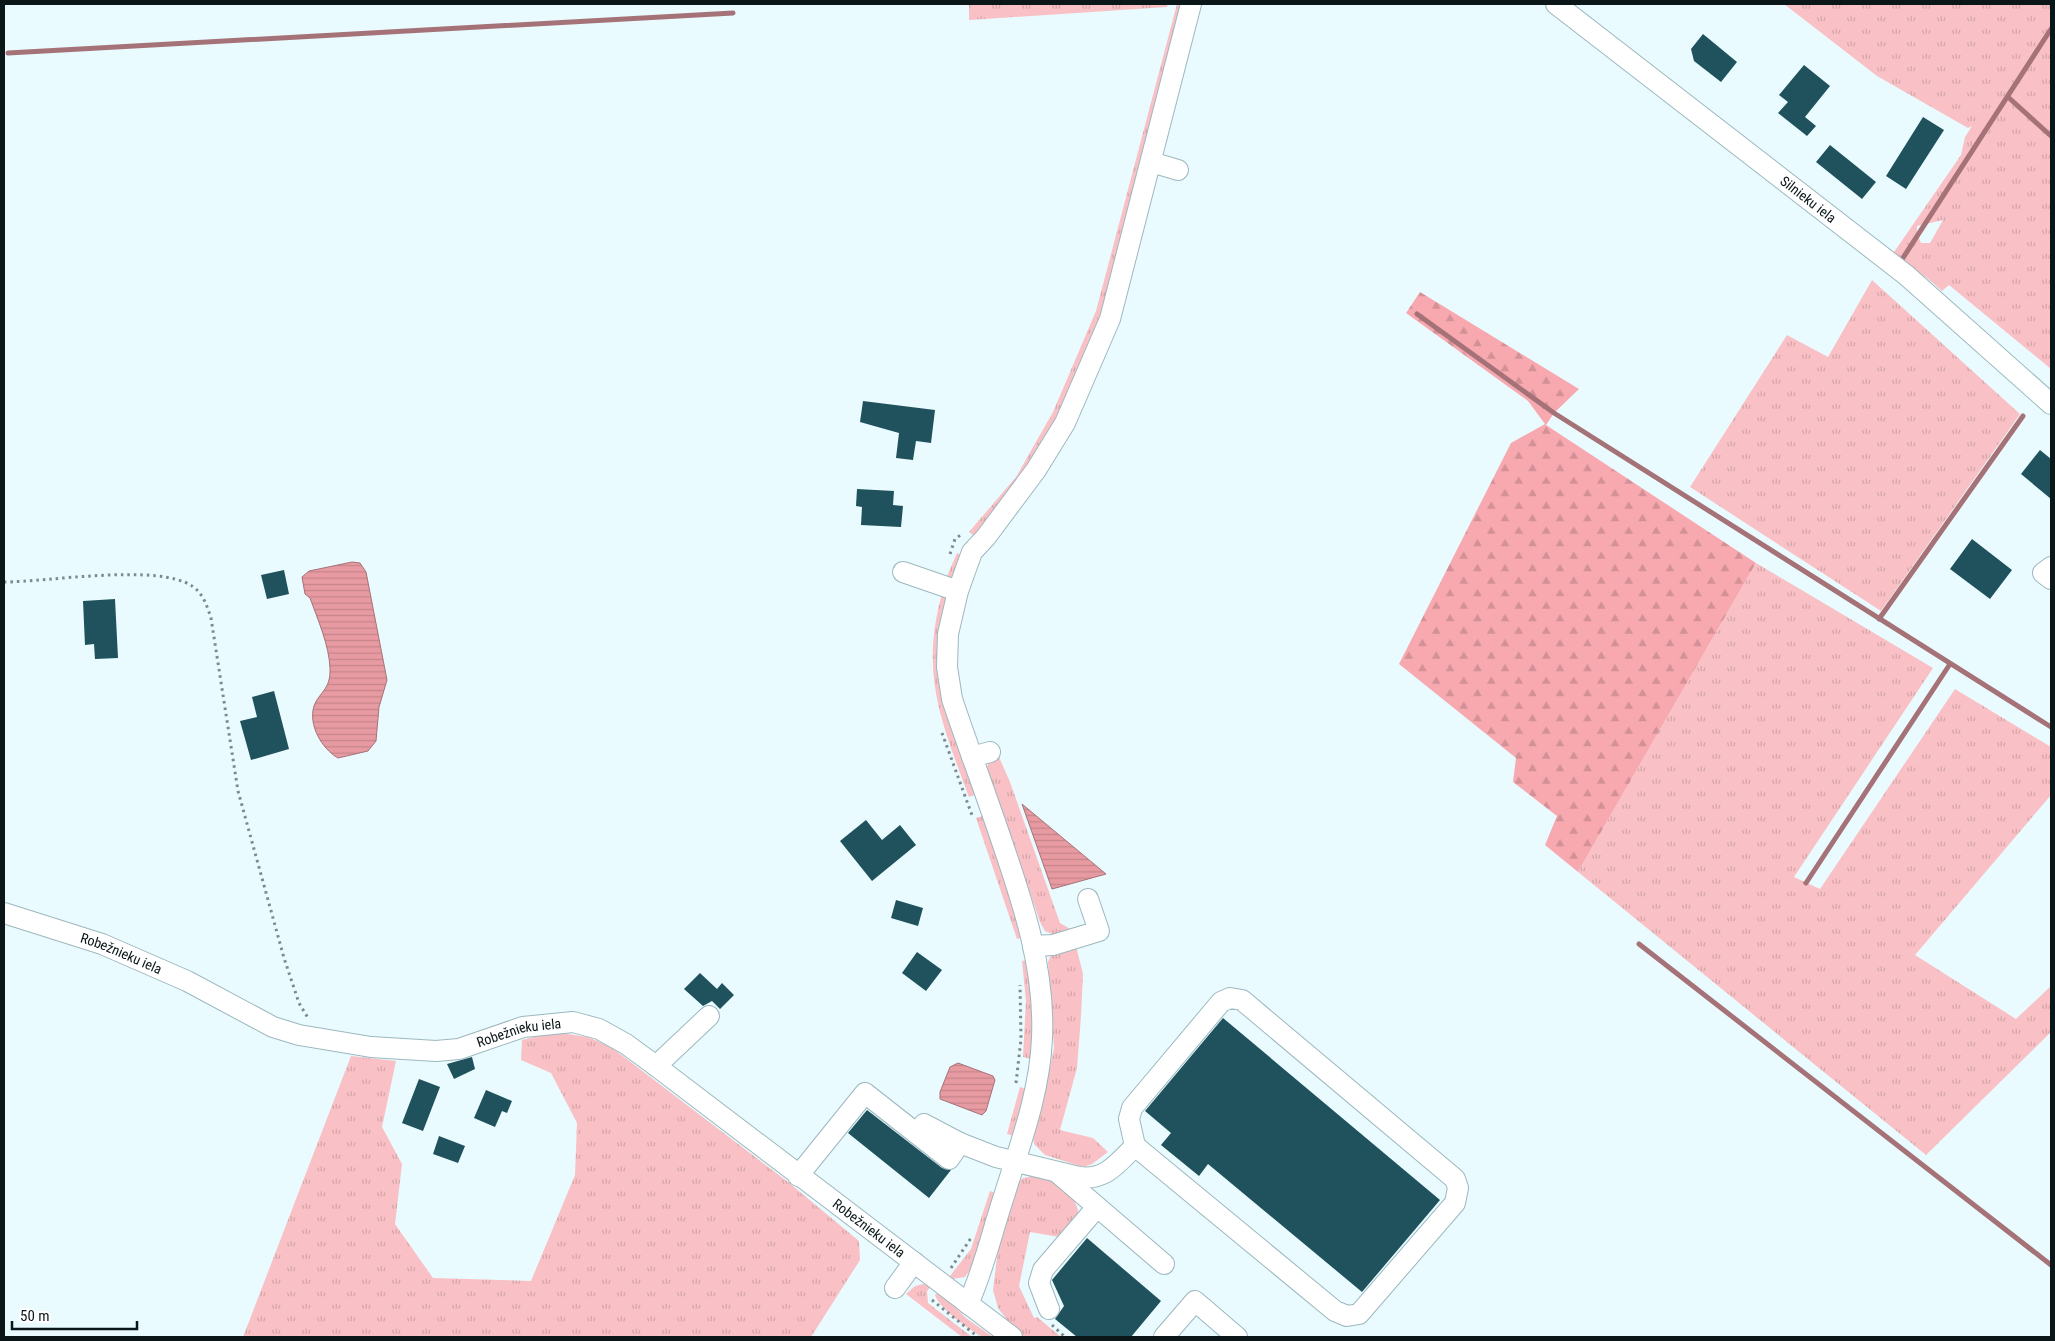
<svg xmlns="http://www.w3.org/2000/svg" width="2055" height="1341" font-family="'Roboto Condensed',sans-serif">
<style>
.grass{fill:url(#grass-tufts);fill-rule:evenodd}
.forest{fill:url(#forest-firs)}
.water{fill:url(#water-rules);stroke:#a57278}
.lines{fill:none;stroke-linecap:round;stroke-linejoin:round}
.stream{stroke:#a57278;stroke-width:5}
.building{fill:#1f525c}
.minor-casing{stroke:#9cb8be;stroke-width:22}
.path{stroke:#7c8a8e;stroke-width:3;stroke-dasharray:2.5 4;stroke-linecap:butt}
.minor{stroke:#fff;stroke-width:20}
.labels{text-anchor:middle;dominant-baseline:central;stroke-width:5;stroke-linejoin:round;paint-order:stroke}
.street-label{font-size:14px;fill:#0b1618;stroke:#fff}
</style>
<defs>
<pattern id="grass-tufts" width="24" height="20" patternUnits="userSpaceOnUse" patternTransform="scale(1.25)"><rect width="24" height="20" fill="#f9c1c5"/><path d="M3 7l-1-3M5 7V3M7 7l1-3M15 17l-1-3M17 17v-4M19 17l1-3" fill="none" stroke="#d4a5a8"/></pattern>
<pattern id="forest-firs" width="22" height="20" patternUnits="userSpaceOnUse" patternTransform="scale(1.25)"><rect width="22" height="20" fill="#f8a9b0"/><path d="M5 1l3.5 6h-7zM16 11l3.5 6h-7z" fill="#d39197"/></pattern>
<pattern id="water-rules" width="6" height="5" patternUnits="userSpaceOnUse" patternTransform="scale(1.25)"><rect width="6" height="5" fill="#e79aa1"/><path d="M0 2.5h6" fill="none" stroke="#c5848a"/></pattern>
</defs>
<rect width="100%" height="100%" fill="#e9fbff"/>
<path class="grass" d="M969 4H1168L1167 7 969 20Z
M1177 4H1182L1101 318 1062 410 1015 486 976 537 969 532 1016 477 1053 412 1096 311Z
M1784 4H2051V369L1949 285 1942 291 1927 278 1892 258 1894 252 1961 155 1965 137 1972 126 1968 128 1877 76ZM1943 220 1930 243H1921L1917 234V226Z
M1872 280 2020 414 1881 611 1690 487 1787 335 1828 357Z
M957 553 963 556 952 583 945 581Z
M1756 563 1933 668 1794 877 1820 889 1955 689 2051 747V795L1915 955 2016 1019 2051 986V1032L1926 1155 1578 872Z
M943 590 949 593 944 612 975 795 969 797C941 721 919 673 943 590Z
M999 757 1010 782 1060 923 1072 930 1083 974 1081 1016 1077 1068 1060 1130 1093 1138 1108 1152 1092 1164 1083 1167 1045 1155 1034 1144 1033 1136 1041 1110 1054 1048 1048 962 1051 955 1057 951 1053 945 1052 934 1045 931 1040 922 987 767 989 761Z
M983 816 1024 937 1017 939 976 818Z
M1027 960 1033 1011 1031 1059 1023 1057 1026 1001 1022 961Z
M554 1032 588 1037 611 1047 788 1182 859 1241 860 1260 811 1337H243L351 1056 396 1061 382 1127 402 1164 395 1224 433 1278 531 1281 575 1175 577 1123 551 1073 521 1060 522 1040Z
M1020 1087 1026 1089 1014 1136 1007 1134Z
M1038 1175C1056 1179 1077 1196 1079 1215L1059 1237 1030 1232 1019 1286 1034 1318 1037 1317 1061 1337H1024L1013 1328 998 1308 993 1290 998 1249 1016 1184 1023 1178Z
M990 1191 997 1194 970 1270 965 1277 952 1279 950 1276 971 1249Z
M923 1284 931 1286 927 1291 928 1303 972 1337H962L906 1294 915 1286Z
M939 1291 966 1318 993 1337C989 1337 984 1338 981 1336 969 1330 938 1307 935 1295Z"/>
<path class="forest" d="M1420 292 1579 389 1554 413 1546 425 1756 563 1578 872 1545 845 1557 816 1513 782 1516 758 1399 664 1511 443 1545 424 1528 401 1406 313Z"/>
<path class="water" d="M352 562 360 563 366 572 387 680 379 707 376 741 368 751 338 758C322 749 308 725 314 706 319 692 331 690 330 668 329 645 318 620 310 598L305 594 302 577 309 571Z
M1022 804 1106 874 1052 889Z
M958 1063 993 1076 995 1080 986 1111 982 1115 940 1099V1092L950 1067Z"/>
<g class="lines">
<path class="stream" d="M8 53 733 13
M2008 97 2051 136
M1901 261 2051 29
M1417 314 1554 413 2051 727
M1879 619 2023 416
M1806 883 1950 664
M1639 944 2051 1265"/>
</g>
<path class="building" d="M1703 34 1737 62 1721 82 1694 61 1691 49Z
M1804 65 1830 86 1805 117 1816 126 1807 136 1778 113 1788 102 1779 95Z
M1923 117 1944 130 1906 189 1886 176Z
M1830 145 1876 182 1862 199 1816 162Z
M863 401 935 410 931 443 916 441 913 460 896 458 899 433 860 422Z
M2040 450 2051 459V499L2021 474Z
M857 489 894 491 893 505 903 506 901 527 861 525 862 507 856 506Z
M1972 539 2012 570 1990 599 1950 569Z
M284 570 289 594 267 599 261 575Z
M115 599 118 658 95 659 94 644 85 645 83 601Z
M274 691 289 749 251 760 240 721 257 717 252 697Z
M866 820 882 840 900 825 916 845 872 881 840 841Z
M896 900 923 908 918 926 891 918Z
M917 952 942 970 926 991 902 973Z
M700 973 717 989 722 983 734 995 720 1009 712 1001 703 1006 684 989Z
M1223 1018 1440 1200 1362 1292 1208 1164 1199 1176 1161 1145 1171 1133 1145 1111Z
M472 1057 475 1069 454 1079 447 1064Z
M419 1079 440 1087 423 1131 402 1123Z
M486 1090 512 1101 507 1113 502 1111 495 1127 474 1118Z
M867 1110 942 1168 951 1170 929 1198 848 1133Z
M439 1136 465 1146 458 1163 433 1154Z
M1087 1238 1161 1301 1131 1337H1077L1055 1319 1064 1306 1052 1280Z"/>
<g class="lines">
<g class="minor-casing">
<g id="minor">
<path id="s1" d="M1556 4 1906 275 2051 404"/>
<path d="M1151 162 1178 170"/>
<path d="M2051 567 2043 573 2051 579"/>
<path d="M903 572 958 591"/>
<path d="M972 757 990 752"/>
<path id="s2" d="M4 913 102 944 187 981 273 1027 299 1035 371 1047 436 1051 459 1049 523 1027 573 1022 599 1029 626 1044 656 1066 1012 1337"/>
<path d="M1033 946 1053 945 1099 931 1088 899"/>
<path d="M656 1066 709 1016"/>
<path d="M918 1133 924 1124 960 1143 996 1157 1079 1177C1105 1181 1118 1163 1135 1146L1129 1119 1132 1108 1221 1002 1230 998 1242 1000 1455 1179 1458 1188 1455 1203 1359 1314 1347 1316 1335 1311 1135 1146"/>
<path d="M1059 1174 1164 1264"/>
<path d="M798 1176 865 1093 949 1159 960 1143"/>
<path d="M895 1288 914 1262"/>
<path d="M968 1304C984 1269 992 1232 1004 1196 1020 1145 1040 1092 1042 1038 1045 970 1024 906 1002 842 986 794 968 747 952 699L947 667 948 634 958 591 972 552 986 537 1036 470 1065 423 1110 319 1191 4"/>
<path d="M1049 1309 1039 1283 1043 1270 1097 1207"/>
<path d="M1164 1337 1195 1301 1237 1337"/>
</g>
</g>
<path class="path" d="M950 554 955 539 962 534
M4 582C47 582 158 563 192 586 203 593 207 606 211 618L238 791 284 958 299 1003 308 1018
M942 733 973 818
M1016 1083 1021 1039 1020 985
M951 1268 971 1238
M932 1300 978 1337
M1052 1325 1065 1337"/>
<use href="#minor" class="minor"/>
</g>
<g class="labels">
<g class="street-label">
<text stroke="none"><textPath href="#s1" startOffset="319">Silnieku iela</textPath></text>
<text stroke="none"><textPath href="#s2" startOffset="124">Robežnieku iela</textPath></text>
<text stroke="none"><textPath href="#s2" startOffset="544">Robežnieku iela</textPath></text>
<text stroke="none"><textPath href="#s2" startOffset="962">Robežnieku iela</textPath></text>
</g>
</g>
<rect width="2055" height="1341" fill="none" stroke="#0b1618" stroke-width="10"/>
<path d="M12 1321v8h125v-8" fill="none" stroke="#0b1618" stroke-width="2.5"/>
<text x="20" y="1321" font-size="15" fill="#0b1618" stroke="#ffffff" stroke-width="4" paint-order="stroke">50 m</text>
</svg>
